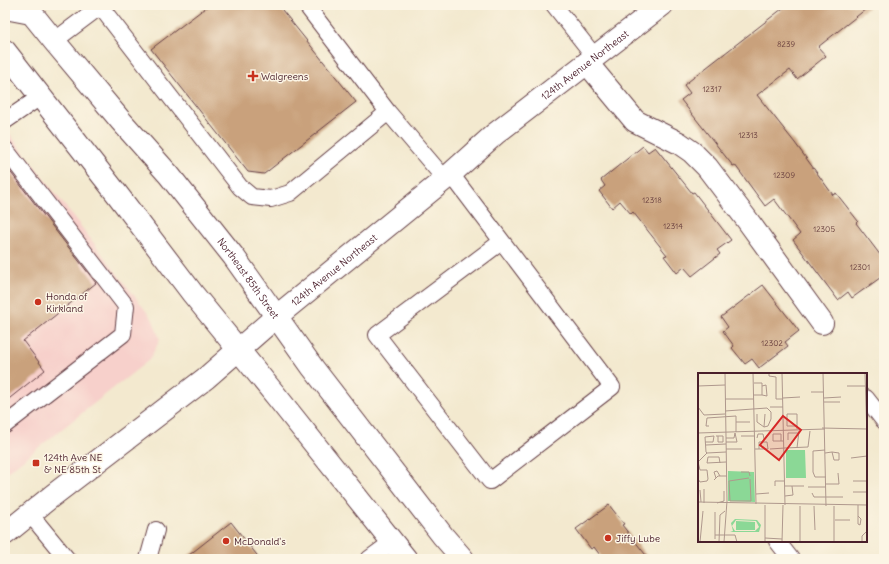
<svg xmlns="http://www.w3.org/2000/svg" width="889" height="564" font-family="Delius,sans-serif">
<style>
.built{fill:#f7d0cb}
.building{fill:#c9a17c}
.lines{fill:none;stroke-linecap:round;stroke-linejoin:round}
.service-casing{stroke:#633d44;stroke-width:18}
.minor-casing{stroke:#633d44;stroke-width:24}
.secondary-casing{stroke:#633d44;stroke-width:24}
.primary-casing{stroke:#633d44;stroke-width:24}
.service{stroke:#fff;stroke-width:16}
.minor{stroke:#fff;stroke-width:22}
.secondary{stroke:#fff;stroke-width:22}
.primary{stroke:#fff;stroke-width:22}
.poi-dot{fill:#c8321e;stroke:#fcf5e5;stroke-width:1.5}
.labels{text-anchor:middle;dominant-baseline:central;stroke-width:3;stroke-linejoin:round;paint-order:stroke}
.number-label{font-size:8px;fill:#6a403f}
.street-label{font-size:10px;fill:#4a1f2b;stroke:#fcf5e5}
.poi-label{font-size:10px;fill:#4a1f2b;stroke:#fcf5e5;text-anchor:start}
.inset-road{fill:none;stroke:#af988d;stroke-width:1}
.view{fill:#d62828;fill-opacity:0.15;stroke:#d62828;stroke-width:2}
.inset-edge{fill:none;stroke:#4a1f2b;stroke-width:2}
</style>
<rect width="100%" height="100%" fill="#fcf5e5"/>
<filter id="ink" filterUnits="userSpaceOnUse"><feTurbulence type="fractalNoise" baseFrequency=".025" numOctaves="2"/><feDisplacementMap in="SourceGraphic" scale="8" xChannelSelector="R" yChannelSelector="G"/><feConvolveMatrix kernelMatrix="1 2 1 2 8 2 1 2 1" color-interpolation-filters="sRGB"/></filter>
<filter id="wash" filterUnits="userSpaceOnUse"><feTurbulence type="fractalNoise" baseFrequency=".012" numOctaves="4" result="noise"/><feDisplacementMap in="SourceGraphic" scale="16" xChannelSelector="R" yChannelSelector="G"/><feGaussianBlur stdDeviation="0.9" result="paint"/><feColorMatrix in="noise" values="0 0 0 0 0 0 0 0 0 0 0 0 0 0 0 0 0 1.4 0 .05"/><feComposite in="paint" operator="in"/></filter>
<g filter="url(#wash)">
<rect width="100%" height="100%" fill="#f3e9cf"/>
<path class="built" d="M5 128 153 320 160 340 149 360 5 474Z"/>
<g id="blocks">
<path class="building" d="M209 5H278L356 102 264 174 248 172 151 49Z
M787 5H871L818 47 826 56 797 79 790 70 757 95 795 143 833 195 836 193 858 221 856 223 884 260V275L852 298 848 292 838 300 793 240 800 234 774 199 765 206 735 165 733 166 681 100 690 93 684 85Z
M643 146 648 152 655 147 692 193 694 192 731 240 717 250 720 254 692 276 684 267 677 273 664 256 667 255 633 212 631 214 620 201 612 208 599 191 605 186 601 180Z
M5 165 96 283 23 341 45 370 5 402Z
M763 285 799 331 785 342 788 346 759 368 752 359 745 364 732 348 734 346 723 331 728 327 721 317Z
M609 505 624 524 622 525 649 559H603L594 547 591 549 576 529Z
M231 522 260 559H184Z"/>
</g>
</g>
<g filter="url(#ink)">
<use href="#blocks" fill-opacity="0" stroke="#633d44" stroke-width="1"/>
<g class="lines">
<g class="service-casing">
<path id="service" d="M306 5 388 112 445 179
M554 5 595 57
M100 6 240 187 252 197 271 199 290 193 388 112
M54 41 102 5
M5 121 40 97
M5 149 126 306 123 334 5 425
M451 174 612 387 490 481 377 335 501 242
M866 398 884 421
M30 514 67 559
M777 541 791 559
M148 559 156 530
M369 559 392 542"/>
</g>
<g class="minor-casing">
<path id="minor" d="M587 63 635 121 679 143 692 152 707 167 745 217 822 323"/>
</g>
<g class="secondary-casing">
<g id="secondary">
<path id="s1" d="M5 534 52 496 206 378 277 316 445 179 495 134 662 5"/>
</g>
</g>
<g class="primary-casing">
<g id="primary">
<path id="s2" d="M25 5 54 41 121 121 169 175 234 257 313 368 443 536 463 559"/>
<path d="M5 8 31 13"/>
<path d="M5 51 117 194 193 294 277 397 406 559"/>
</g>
</g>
<use href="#service" class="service"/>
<use href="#minor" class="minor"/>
<use href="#secondary" class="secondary"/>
<use href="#primary" class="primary"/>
</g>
</g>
<g class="poi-dot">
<path d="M251 70h4v4h4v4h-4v4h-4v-4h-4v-4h4z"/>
<circle cx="38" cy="302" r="4"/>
<rect x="32" y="459" width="8" height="8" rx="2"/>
<circle cx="608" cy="538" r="4"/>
<circle cx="226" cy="541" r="4"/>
</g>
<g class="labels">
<g class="number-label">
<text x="786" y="44">8239</text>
<text x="712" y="89">12317</text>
<text x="748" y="135">12313</text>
<text x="784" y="175">12309</text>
<text x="652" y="200">12318</text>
<text x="673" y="226">12314</text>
<text x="824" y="229">12305</text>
<text x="860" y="267">12301</text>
<text x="772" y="343">12302</text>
</g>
<g class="street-label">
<text stroke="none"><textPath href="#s1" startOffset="746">124th Avenue Northeast</textPath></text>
<text stroke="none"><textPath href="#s1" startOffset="422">124th Avenue Northeast</textPath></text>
<text stroke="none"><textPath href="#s2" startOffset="353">Northeast 85th Street</textPath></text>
</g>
<g class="poi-label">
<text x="261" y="76">Walgreens</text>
<text x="46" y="296">Honda of<tspan x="46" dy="12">Kirkland</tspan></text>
<text x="44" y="457">124th Ave NE<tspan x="44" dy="12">&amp; NE 85th St</tspan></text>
<text x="616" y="538">Jiffy Lube</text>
<text x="234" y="541">McDonald's</text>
</g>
</g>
<g transform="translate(698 373)">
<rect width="169" height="169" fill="#f3e9cf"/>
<path d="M88 77H107L108 105H88ZM30 98 56 99 57 129 30 128ZM37 146 59 147 63 152 61 159H32L35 158 33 150ZM38 147 58 148 61 154 57 158H37L34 153ZM38 148 57 149V157H38Z" fill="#8bd896" fill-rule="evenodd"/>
<path class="inset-road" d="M55 0 58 131M71 0V3L78 4V26H85M84 0 87 132M125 0 128 133M167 0 169 65M56 10H64V22H56M0 13 27 12M64 13 68 12 69 23 64 22M149 13H169M113 19H126M85 25 102 24M126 25 143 24M27 26H56M126 29H142M0 34 6 42 27 41M72 34H85M27 38 69 35 73 39V46L70 53 66 54M59 41V49L66 54 67 41M38 49H52M11 53H8L9 45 38 43V59M124 55 169 56M99 56V41H89V53H99M0 60 127 56M18 63H25V69H20V63M43 63H57M28 65H36L37 60M59 65 60 61H65L66 66M90 67V60H101M83 68V61H75V68H86M7 69H15L16 63 7 64 8 79 9 80M28 69H39L37 60M8 72 28 71M87 75 110 74 112 58M99 75 101 58M28 76H44M57 76H70L69 69H61V76M72 76 87 75M127 77 115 78V99L117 104H128M127 80 134 79 136 87H141V80L134 79M153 85 169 83M0 89 2 97H9L10 106 9 108 2 109 0 106M0 89 9 80 28 79M22 90 21 84H10L9 90 28 89M43 99H51L52 103M18 105 16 99 19 98 22 103M51 105 31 108 32 128H53L52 106M16 107 20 103H29M155 108H169M128 111H141L140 100M77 113V108H87M87 113H106M110 114H128M6 116V130M2 117 3 129M155 119H169M114 120 116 124H145M58 121 71 120M87 123 95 122 94 113M0 129 169 132M19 130 26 128V118M67 132V169M102 133V169M116 133 117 157M17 139V166M160 143 163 146 162 152 160 151V132M137 147H152M17 162H37L39 169M67 165 84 166M2 169 5 138M21 169 22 142 27 138M26 169 29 128 27 0M84 169 85 132M136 169V133M164 169V163L169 158"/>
<path class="view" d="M85 43 103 57 81 87 62 72Z"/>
<rect width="169" height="169" class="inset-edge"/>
</g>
<rect width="889" height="564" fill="none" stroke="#fcf5e5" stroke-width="20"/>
</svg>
